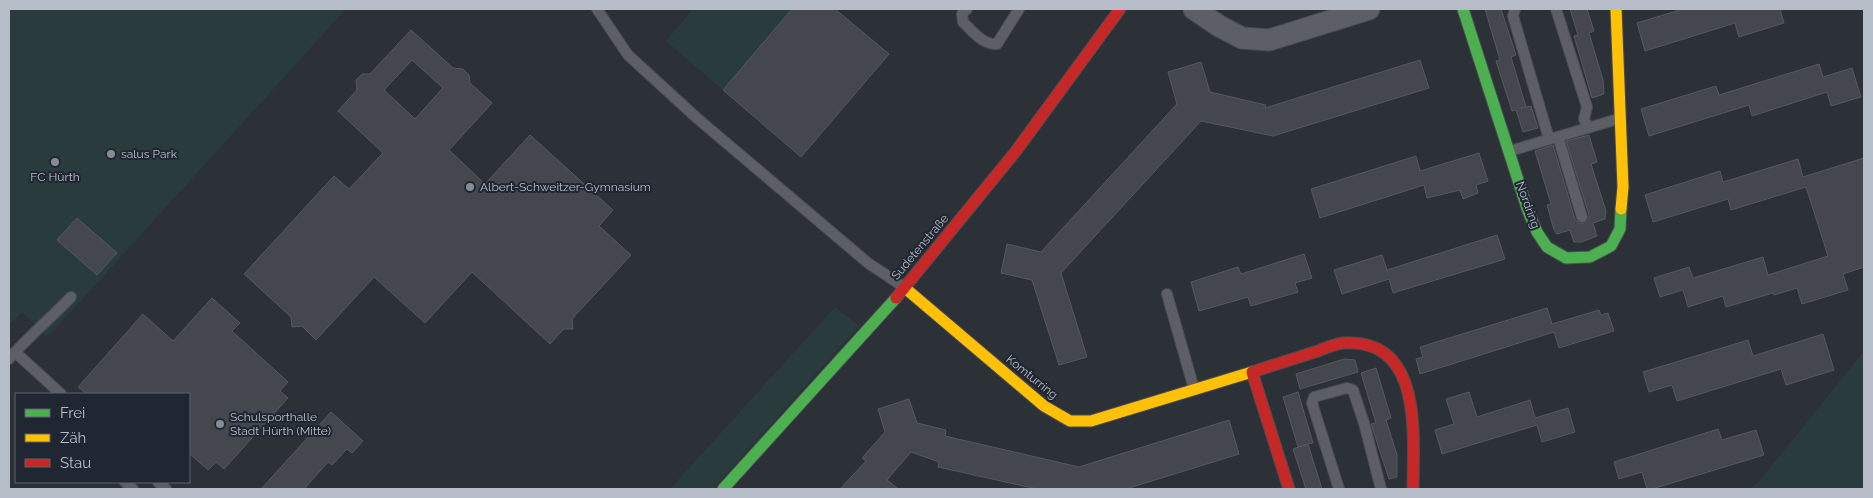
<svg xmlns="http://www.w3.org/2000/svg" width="1873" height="498" font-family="Raleway,sans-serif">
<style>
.green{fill:#2a3b3d}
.building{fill:#44484e;stroke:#54585f;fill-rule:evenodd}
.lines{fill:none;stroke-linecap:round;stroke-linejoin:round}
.lane-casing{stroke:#4a4d52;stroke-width:12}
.street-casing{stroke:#4a4d52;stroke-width:23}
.fast-casing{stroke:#4a4d52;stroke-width:13}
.slow-casing{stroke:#4a4d52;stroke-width:13}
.jam-casing{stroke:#4a4d52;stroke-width:13}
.lane{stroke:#5c5f66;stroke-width:10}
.street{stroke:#5c5f66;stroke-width:21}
.fast{stroke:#4caf50;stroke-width:11}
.slow{stroke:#ffc107;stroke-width:11}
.jam{stroke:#c62828;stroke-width:11}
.poi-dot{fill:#868c95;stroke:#202732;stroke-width:2}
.labels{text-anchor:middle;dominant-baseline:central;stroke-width:4;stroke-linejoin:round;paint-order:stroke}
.poi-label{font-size:12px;fill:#b7bdc8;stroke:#202732;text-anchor:start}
.street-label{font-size:12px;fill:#b7bdc8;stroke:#202732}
</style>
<rect width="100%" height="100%" fill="#2c3137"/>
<path class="green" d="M9 9H346L48 337 22 312 9 325Z
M693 9H792L723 90 666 41Z
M835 307 859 326 713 489H670Z
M1864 351V489H1749L1757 484Z"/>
<path class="building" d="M792 9H835L889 54 801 157 723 90Z
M1485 9H1501L1516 55 1511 57 1526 107 1521 108 1531 106 1538 128 1523 132 1516 110 1512 111 1496 61 1500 60Z
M1570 9H1587L1594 31 1589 33 1603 80 1604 94 1592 98 1574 36 1578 35Z
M1683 9H1780L1784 23 1739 37 1735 23 1645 51 1637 23Z
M411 30 453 68 463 69 469 75 470 83 492 103 449 150 485 184 530 135 613 210 599 226 631 255 572 319 573 329H564L550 344 472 272 425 323 374 277 316 340 302 326 292 327 291 317 244 274 334 176 349 189 383 153 338 111 357 90 356 80 362 74H370ZM412 60 443 88 415 119 384 90Z
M1420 60 1429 88 1273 136 1201 121 1061 273 1087 357 1059 365 1032 280 1001 273 1007 244 1041 252 1177 104 1168 72 1201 62 1210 92 1266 105 1265 108Z
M1819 64 1823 77 1852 68 1861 97 1831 106 1827 92 1752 116 1749 105 1649 136 1641 109 1716 86 1719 95Z
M1589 135 1597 162 1591 164 1606 211 1605 219 1593 223 1597 236 1582 242H1574L1570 230 1557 234 1554 230 1547 205 1551 204 1535 151 1553 145 1575 219 1580 224 1584 223 1589 219V215L1566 141Z
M1479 153 1488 181 1476 185 1478 193 1463 199 1460 190 1427 198 1424 185 1320 218 1311 189 1416 156 1420 171Z
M1864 158V267L1843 274 1848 290 1802 304 1797 288 1774 295 1773 293 1726 307 1723 296 1688 307 1683 290 1660 297 1654 278 1689 267 1693 278 1763 257 1768 275 1828 256 1806 187 1731 210 1728 199 1653 222 1645 195 1720 171 1723 182 1798 159 1803 177Z
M77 218 117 253 97 275 57 240Z
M1497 235 1505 259 1393 293 1389 279 1342 294 1334 270 1382 255 1387 270Z
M1304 254 1312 278 1295 283 1298 292 1251 306 1248 297 1199 311 1191 282 1238 267 1241 274Z
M212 298 240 323 232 331 288 382 280 391 288 398 224 469 216 462 208 470 189 453V394H87L78 387 143 314 173 341Z
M1547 308 1552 324 1599 310 1601 315 1608 313 1614 331 1559 348 1554 332 1420 374 1416 359 1423 357 1420 347Z
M1823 334 1834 370 1786 385 1781 369 1677 401 1672 385 1649 392 1643 372 1748 340 1753 356Z
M1344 359 1355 360 1358 372 1300 389 1296 374Z
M1376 368 1391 418 1386 420 1397 455V477L1389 479 1371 424 1376 423 1361 373Z
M1298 392 1313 443 1308 444 1322 489H1306L1293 449 1308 444 1298 447 1283 397Z
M1469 392 1477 417 1530 400 1535 418 1568 408 1575 432 1542 442 1537 425 1442 454 1435 430 1454 424 1446 399Z
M909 399 917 423 946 430 945 436 1079 467 1229 420 1239 454 1126 489H1037L938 467 939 462 911 452 887 480 898 489H840L866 461 862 458 885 432 878 409Z
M331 412 363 441 352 453 347 449 332 465 328 462 304 489H261Z
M1718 429 1722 440 1756 430 1764 455 1652 489H1647L1642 472 1619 479 1614 462Z"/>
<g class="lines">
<g class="lane-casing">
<path id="lane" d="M597 9 628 55 698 119 868 263 904 287
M967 9 962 14 963 22C972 31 983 45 997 44L1019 9
M1515 9 1513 16 1549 139
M1556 9 1587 107 1584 119 1588 128
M1558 137 1582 217
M1510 151 1618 119
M1167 294 1194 389
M15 352 61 394
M9 359C28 337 50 319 71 297
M125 482 133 489
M158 482 166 489
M1339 489 1312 403 1314 397 1347 388 1353 390 1364 423 1381 489"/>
</g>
<g class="street-casing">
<path id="street" d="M1194 9 1219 26 1242 38 1269 40 1369 9"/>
</g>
<g class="fast-casing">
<path id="fast" d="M1463 9 1528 211 1537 232 1547 247 1566 258 1590 257 1611 246 1620 229 1621 209
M723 489 896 298"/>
</g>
<g class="slow-casing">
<path id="slow" d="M1616 9 1623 187 1621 209
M905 288 1044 406 1070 421H1091L1252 372"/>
</g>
<g class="jam-casing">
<path id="jam" d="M896 298 1016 151 1120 9
M1289 489 1252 372C1274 365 1296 358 1318 351 1325 348 1335 344 1343 343 1424 338 1413 435 1413 489"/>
</g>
<use href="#lane" class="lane"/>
<use href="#street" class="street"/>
<use href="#fast" class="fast"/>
<use href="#slow" class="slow"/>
<use href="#jam" class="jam"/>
</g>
<g class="poi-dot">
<circle cx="111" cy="154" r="5"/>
<circle cx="55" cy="162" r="5"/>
<circle cx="470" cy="187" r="5"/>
<circle cx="220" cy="424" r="5"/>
</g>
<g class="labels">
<g class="poi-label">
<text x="121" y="154">salus Park</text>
<text x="55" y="177" text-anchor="middle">FC Hürth</text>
<text x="480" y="187">Albert-Schweitzer-Gymnasium</text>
<text x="230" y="417">Schulsporthalle<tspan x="230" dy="14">Stadt Hürth (Mitte)</tspan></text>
</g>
<g class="street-label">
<text transform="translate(1528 205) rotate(70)">Nordring</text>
<text transform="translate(920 247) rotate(-50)">Sudetenstraße</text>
<text transform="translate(1032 377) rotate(39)">Komturring</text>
</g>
</g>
<rect width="1873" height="498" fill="none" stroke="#b7bdc8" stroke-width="20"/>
<rect x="15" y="393" width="175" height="90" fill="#202732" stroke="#5c636e"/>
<rect x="25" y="409" width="25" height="8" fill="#4caf50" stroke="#5c636e"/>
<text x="60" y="418" font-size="15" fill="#b7bdc8">Frei</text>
<rect x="25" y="434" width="25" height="8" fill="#ffc107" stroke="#5c636e"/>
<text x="60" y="443" font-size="15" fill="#b7bdc8">Zäh</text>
<rect x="25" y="459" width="25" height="8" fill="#c62828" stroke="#5c636e"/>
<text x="60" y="468" font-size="15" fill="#b7bdc8">Stau</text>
</svg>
